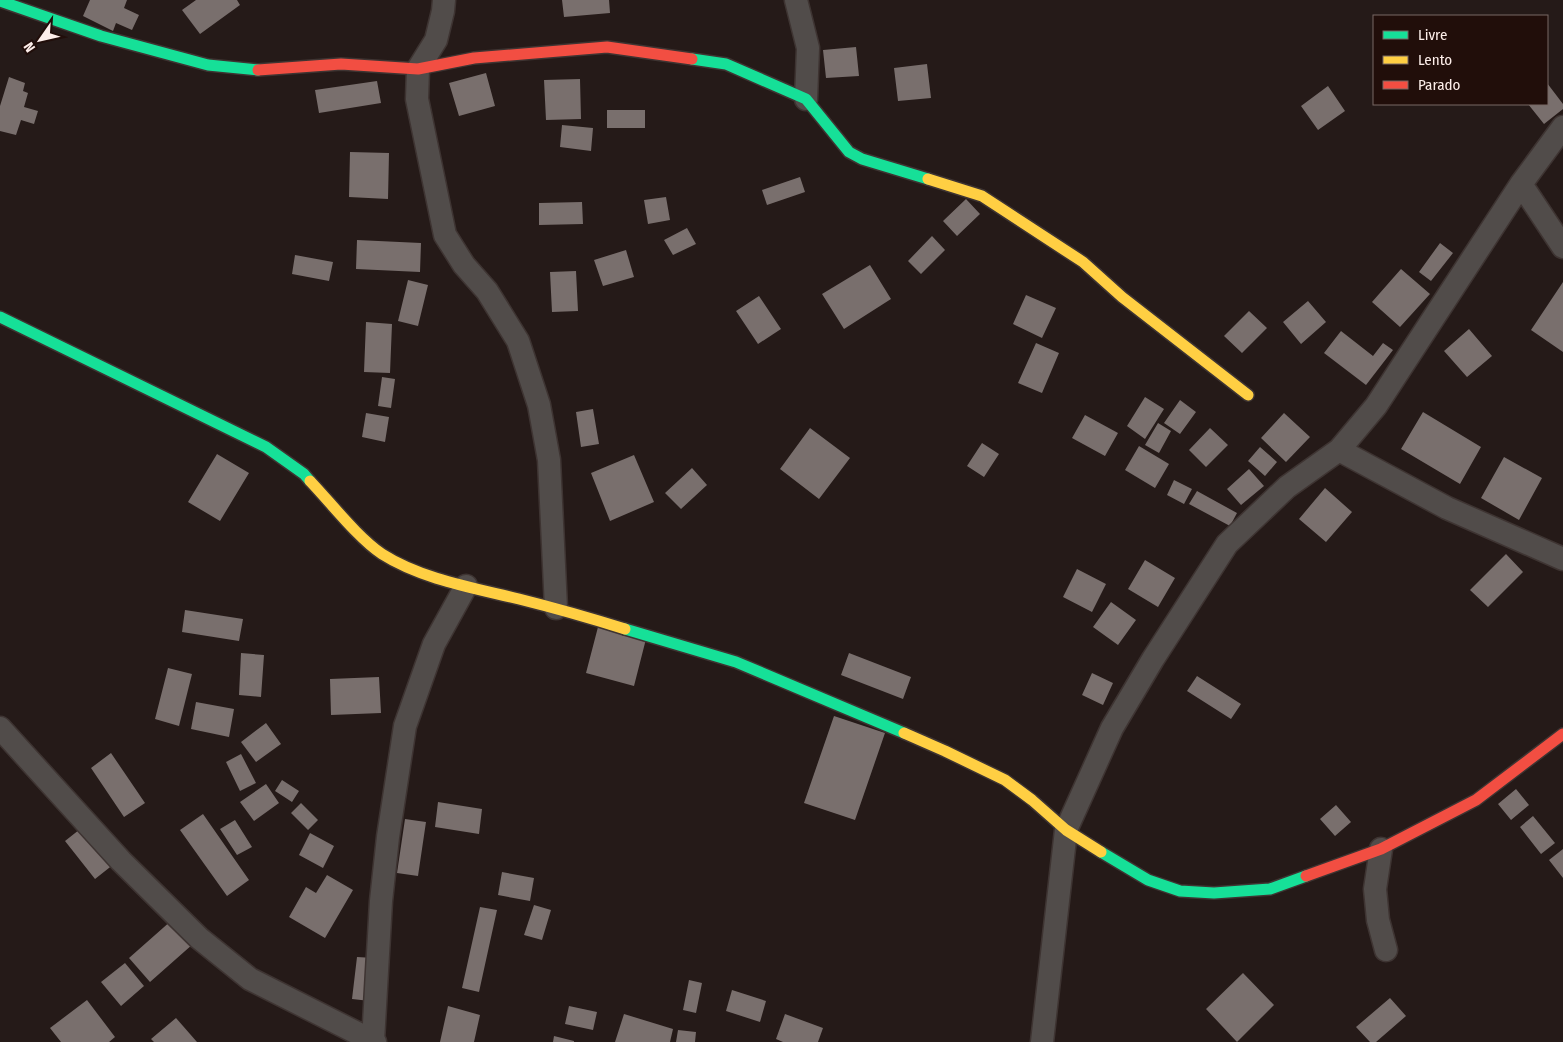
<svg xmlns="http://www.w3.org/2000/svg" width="1563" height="1042" font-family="'Fira Sans Condensed',sans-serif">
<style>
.building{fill:#796f6d}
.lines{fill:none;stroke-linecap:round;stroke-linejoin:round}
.street-casing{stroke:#3e3432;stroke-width:25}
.fast-casing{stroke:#3e3432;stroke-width:14}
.slow-casing{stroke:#3e3432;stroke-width:14}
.jam-casing{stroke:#3e3432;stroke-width:14}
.street{stroke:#514c4a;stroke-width:22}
.fast{stroke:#16e098;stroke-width:11}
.slow{stroke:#ffcf43;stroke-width:11}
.jam{stroke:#f24e42;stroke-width:11}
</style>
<rect width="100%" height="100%" fill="#251a18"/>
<path class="building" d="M90 0H127L124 8 139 15 132 30 116 23 113 31 83 16Z
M196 0H237L240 5 200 34 182 10Z
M562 0H609L610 13 564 17Z
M856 47 859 76 826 78 823 50Z
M927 64 931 98 898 101 894 68Z
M486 73 495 106 459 116 449 83Z
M9 77 25 83 23 91 28 93 24 107 38 111 34 124 21 120 16 135 0 131V106Z
M580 79 581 119 546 120 544 80Z
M377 81 381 103 319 113 315 90Z
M1547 83 1563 104V109L1544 124 1528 104H1547Z
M1328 86 1345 111 1318 130 1301 106Z
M607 110H645V128H607Z
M562 125 593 128 591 151 560 147Z
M350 152 389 153 388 199 349 197Z
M800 177 805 192 767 205 762 190Z
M666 197 670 220 648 224 644 200Z
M966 199 980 214 957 236 943 221Z
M582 202 583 224 539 225V203Z
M687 228 696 244 673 255 664 240Z
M932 236 945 250 921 274 908 261Z
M357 240 421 243 420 272 356 269Z
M1440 243 1453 253 1431 281 1419 272Z
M626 250 634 277 603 286 594 260Z
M295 255 333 262 329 281 292 274Z
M870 265 891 299 844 329 822 294Z
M1401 269 1430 294 1400 327 1372 302Z
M576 271 578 311 552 312 550 272Z
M408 280 428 285 418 326 398 321Z
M1563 282V352L1531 330Z
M1026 295 1056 308 1042 338 1013 324Z
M759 296 781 329 758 344 736 311Z
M1308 301 1326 322 1301 344 1283 322Z
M1249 311 1267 328 1242 353 1224 336Z
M366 322 392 324 390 373 364 372Z
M1469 329 1492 356 1467 377 1444 351Z
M1341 331 1373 356 1383 343 1393 350 1366 385 1324 353Z
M1036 343 1059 353 1042 393 1018 383Z
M382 377 395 379 391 408 378 406Z
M1145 397 1164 409 1145 439 1127 426Z
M1180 400 1196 412 1180 434 1164 423Z
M593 409 599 444 581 447 576 412Z
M1423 412 1481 447 1460 484 1401 449Z
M366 413 389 417 385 442 362 437Z
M1284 413 1310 437 1286 462 1261 438Z
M1085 415 1118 433 1105 456 1072 438Z
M1158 423 1171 431 1159 453 1145 445Z
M810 428 850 458 819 499 780 469Z
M1210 428 1228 445 1206 467 1189 450Z
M982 443 999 454 984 477 967 466Z
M1139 446 1169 464 1155 488 1125 470Z
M1260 447 1277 462 1265 476 1248 461Z
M217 454 249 473 220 521 188 502Z
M634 455 654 502 610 521 591 473Z
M1504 457 1542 478 1519 520 1481 498Z
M692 468 707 485 681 509 665 493Z
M1249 469 1264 486 1241 505 1227 489Z
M1174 480 1192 489 1184 504 1167 495Z
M1325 488 1352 512 1326 542 1299 519Z
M1197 491 1237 513 1230 526 1189 504Z
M1506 554 1523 572 1488 607 1470 590Z
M1145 560 1175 578 1158 607 1128 589Z
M1077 569 1106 584 1092 612 1063 597Z
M1111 602 1136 620 1118 645 1093 627Z
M185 610 243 619 239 641 182 632Z
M598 627 646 639 634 686 586 673Z
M241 653 264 655 261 697 239 695Z
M849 653 911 677 903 699 841 675Z
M168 668 192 674 179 726 155 719Z
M1092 673 1113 683 1103 705 1082 695Z
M1197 676 1241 704 1231 719 1187 691Z
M379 677 381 713 331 715 330 679Z
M196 702 234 709 229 737 191 729Z
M834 716 885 733 855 820 804 803Z
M266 723 281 744 256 762 241 742Z
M111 753 145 803 124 817 91 768Z
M241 754 256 783 240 791 226 762Z
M282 780 299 791 292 802 275 791Z
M266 784 279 803 254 821 240 802Z
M1516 789 1529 805 1511 820 1498 804Z
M438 802 482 809 479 834 435 827Z
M301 803 318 820 308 830 291 813Z
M1336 805 1351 822 1335 836 1320 819Z
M203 814 249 880 227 896 180 830Z
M1533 816 1555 843 1541 854 1520 827Z
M405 819 426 822 418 876 397 873Z
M235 820 252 847 237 855 220 829Z
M84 826 114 864 95 879 65 841Z
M310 833 334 846 323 868 299 855Z
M1563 849V878L1549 860Z
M502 872 534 878 530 901 498 895Z
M327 875 353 890 325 938 289 917 306 887 316 893Z
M534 905 551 910 542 940 524 935Z
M480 907 497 910 479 992 462 988Z
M172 920 193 944 150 982 129 958Z
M357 957 374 958 370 1001 352 999Z
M125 963 144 986 121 1006 101 982Z
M1243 973 1274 1005 1237 1042 1206 1009Z
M689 980 702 983 696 1013 683 1010Z
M732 990 766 1001 760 1022 726 1011Z
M1390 998 1406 1016 1376 1042H1370L1356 1027Z
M87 1000 115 1037 109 1042H61L50 1028Z
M448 1006 480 1015 474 1042H440Z
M569 1006 597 1012 593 1030 565 1024Z
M624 1014 673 1029 670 1042H615Z
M785 1014 823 1028 818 1042H783L776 1039Z
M176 1018 197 1042H154L151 1039Z
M678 1030 696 1032 695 1042H676Z
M554 1036 574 1041V1042H553Z"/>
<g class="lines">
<g class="street-casing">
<path id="street" d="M444 0 443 11 436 40 418 69 417 99 445 235 464 265 487 291 518 341 539 405 549 460 556 608
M796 0 808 48 806 99
M1521 184 1563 247
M1339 450 1447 508 1563 559
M0 728 121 861 199 938 250 979 375 1042
M1381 849 1375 889 1378 920 1386 950
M373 1041 381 901 388 837 405 726 434 644 466 586
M1042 1042 1066 830 1112 728 1153 659 1227 544 1287 487 1339 450 1376 406 1521 184 1563 127"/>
</g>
<g class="fast-casing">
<path id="fast" d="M0 1 101 36 208 65 258 70
M692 59 726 64 806 99 849 152 862 159 928 179
M0 317 266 447 304 474 310 481
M625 629 736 662 904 733
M1101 852 1148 880 1180 891 1214 893 1270 889 1306 876"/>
</g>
<g class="slow-casing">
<path id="slow" d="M928 179 982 196 1083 262 1122 297 1248 395
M310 481C331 503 358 538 382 554 421 579 474 588 519 599 555 608 590 618 625 629
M904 733 945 751 1005 780 1032 800 1066 830 1101 852"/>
</g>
<g class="jam-casing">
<path id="jam" d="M258 70 341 64 418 69 474 58 607 47 692 59
M1306 876 1381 849 1476 800 1563 734"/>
</g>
<use href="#street" class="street"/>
<use href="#fast" class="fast"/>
<use href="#slow" class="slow"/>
<use href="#jam" class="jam"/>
</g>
<rect x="1373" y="15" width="175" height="90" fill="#210e0a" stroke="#796864"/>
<rect x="1383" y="31" width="25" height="8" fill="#16e098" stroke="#796864"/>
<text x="1418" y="40" font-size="15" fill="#fdeeea">Livre</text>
<rect x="1383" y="56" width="25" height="8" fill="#ffcf43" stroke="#796864"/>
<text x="1418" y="65" font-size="15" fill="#fdeeea">Lento</text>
<rect x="1383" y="81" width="25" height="8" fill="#f24e42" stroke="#796864"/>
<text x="1418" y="90" font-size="15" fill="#fdeeea">Parado</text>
<g transform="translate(40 40) rotate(236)" stroke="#210e0a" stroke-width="4" paint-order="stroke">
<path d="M0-4L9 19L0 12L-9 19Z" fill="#fdeeea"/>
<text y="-8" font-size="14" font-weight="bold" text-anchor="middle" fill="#fdeeea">N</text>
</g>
</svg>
